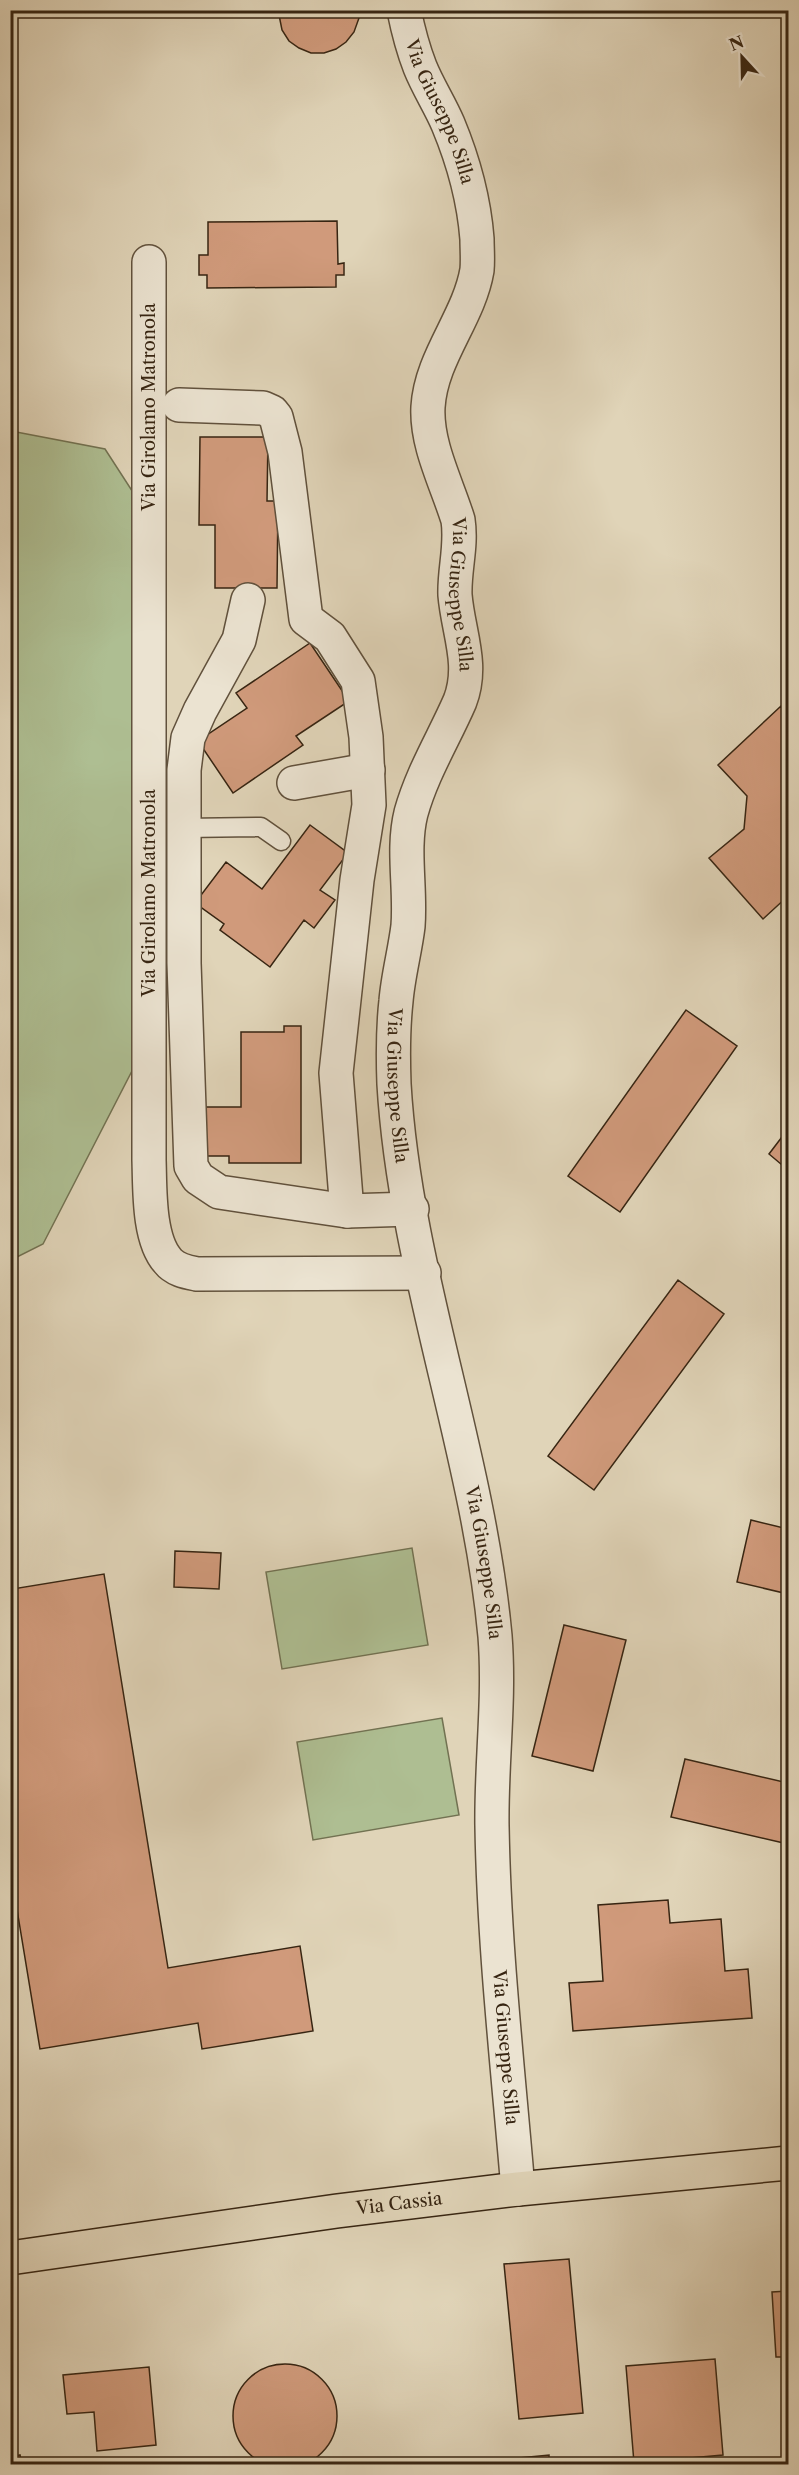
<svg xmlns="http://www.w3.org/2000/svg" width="799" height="2475" font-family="'Libre Caslon Text',serif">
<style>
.green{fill:#aebe92;stroke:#727252;stroke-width:1.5}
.building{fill:#d09a7b;stroke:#372512;stroke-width:1.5}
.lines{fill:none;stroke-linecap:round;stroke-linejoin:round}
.lane-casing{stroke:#61513c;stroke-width:21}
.street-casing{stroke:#61513c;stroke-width:36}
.primary-casing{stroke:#372512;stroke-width:36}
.lane{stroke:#ebe3d1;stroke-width:18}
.street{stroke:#ebe3d1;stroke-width:33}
.primary{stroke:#e0d4b8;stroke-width:33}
.labels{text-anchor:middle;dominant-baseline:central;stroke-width:4.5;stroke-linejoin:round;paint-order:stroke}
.street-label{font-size:18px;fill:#372512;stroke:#ebe3d1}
</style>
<rect width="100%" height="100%" fill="#e0d4b8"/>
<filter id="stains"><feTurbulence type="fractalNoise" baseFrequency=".00333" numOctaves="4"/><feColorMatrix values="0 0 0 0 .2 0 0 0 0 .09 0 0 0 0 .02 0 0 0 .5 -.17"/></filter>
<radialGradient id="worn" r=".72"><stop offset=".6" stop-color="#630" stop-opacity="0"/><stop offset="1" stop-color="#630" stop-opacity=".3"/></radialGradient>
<path class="green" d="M11 431 105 449 138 500 135 1065 43 1244 11 1260Z
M412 1548 428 1645 282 1669 266 1572Z
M442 1718 459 1815 313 1840 297 1742Z"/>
<path class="building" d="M278 10H358L359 18 354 32 346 42 336 49 324 53H311L299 48 289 41 282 30Z
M337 221 338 264 344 263V275H336V287L207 288V275H199V255H208V222Z
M200 437H268L267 501H278L277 588H215V525H199Z
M310 643 349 701 296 736 303 745 233 793 198 741 247 708 236 693Z
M781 706 788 714V896L763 919 709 858 744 829 747 796 718 765Z
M310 825 348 853 320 890 335 900 314 928 304 920 270 967 220 930 224 924 195 903 226 862 262 889Z
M686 1010 737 1046 620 1212 568 1176Z
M284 1026H301V1163H229V1156H204L203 1107H241V1032H284Z
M788 1129V1170L769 1154Z
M678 1280 724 1314 594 1490 548 1456Z
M751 1520 788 1529V1594L737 1582Z
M175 1551 221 1553 219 1589 174 1587Z
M10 1572 13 1589 104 1574 168 1968 300 1946 313 2031 202 2049 198 2023 40 2049 10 1867Z
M564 1625 626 1640 593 1771 532 1756Z
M685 1759 788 1783V1844L671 1817Z
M668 1900 670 1923 721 1919 725 1971 748 1969 752 2018 573 2031 569 1983 603 1981 598 1905Z
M569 2259 583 2413 519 2419 504 2264Z
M788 2291V2357H776L772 2292Z
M715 2359 723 2455 634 2463 626 2366Z
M233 2416a52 52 0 1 1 104 0a52 52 0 1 1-104 0Z
M149 2367 156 2445 97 2451 94 2412 67 2414 63 2375Z
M20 2455 22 2464H10V2457Z
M549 2455V2464H455Z"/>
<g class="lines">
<g class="lane-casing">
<path id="lane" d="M184 828 261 827 281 841"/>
</g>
<g class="street-casing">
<g id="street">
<path id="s1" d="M404 10C408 30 413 49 420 67 428 87 440 105 448 124 463 160 474 200 477 239 477 249 478 260 477 270 469 318 431 357 428 407 426 445 447 484 458 520 462 546 454 570 455 595 458 632 474 664 460 701 444 738 422 773 411 813 402 849 411 888 408 926 405 951 398 976 396 1001 393 1028 393 1057 394 1084 405 1270 478 1451 495 1636 500 1700 491 1763 492 1826 494 1947 508 2069 518 2189"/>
<path d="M149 262V1160C150 1188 148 1239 168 1261 175 1270 187 1272 197 1274L424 1273"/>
<path d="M179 405 263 408 272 412 276 417 285 452 306 619 330 637 358 681 366 737 369 805 357 880 336 1073 347 1211"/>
<path d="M248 600 239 640 200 711 188 738 184 770V963L191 1166 198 1178 219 1192 347 1211 412 1209"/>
<path d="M294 783 368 770"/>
</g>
</g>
<g class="primary-casing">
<g id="primary">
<path id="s2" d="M10 2258 337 2211 518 2189 788 2163"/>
</g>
</g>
<use href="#lane" class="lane"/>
<use href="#street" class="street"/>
<use href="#primary" class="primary"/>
</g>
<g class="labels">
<g class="street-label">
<text stroke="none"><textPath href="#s1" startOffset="108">Via Giuseppe Silla</textPath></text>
<text transform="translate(149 407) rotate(-90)">Via Girolamo Matronola</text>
<text stroke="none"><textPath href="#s1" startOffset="612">Via Giuseppe Silla</textPath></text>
<text transform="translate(149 893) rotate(-90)">Via Girolamo Matronola</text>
<text stroke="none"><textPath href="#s1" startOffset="1116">Via Giuseppe Silla</textPath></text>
<text stroke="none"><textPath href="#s1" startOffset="1602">Via Giuseppe Silla</textPath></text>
<text stroke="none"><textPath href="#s1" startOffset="2088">Via Giuseppe Silla</textPath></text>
<text stroke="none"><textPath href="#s2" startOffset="393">Via Cassia</textPath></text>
</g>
</g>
<rect width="799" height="2475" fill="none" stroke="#e0d4b8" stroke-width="36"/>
<rect x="12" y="12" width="775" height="2451" fill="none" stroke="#372512" stroke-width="3"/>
<rect x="18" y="18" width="763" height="2439" fill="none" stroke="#372512" stroke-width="1.5"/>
<g transform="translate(742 57) rotate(338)" stroke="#ebe3d1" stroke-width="4.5" paint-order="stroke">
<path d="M0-4.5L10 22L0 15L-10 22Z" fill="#372512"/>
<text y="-9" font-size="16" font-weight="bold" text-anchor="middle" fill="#372512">N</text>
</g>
<rect width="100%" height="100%" filter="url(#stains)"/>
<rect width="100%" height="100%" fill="url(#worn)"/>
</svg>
